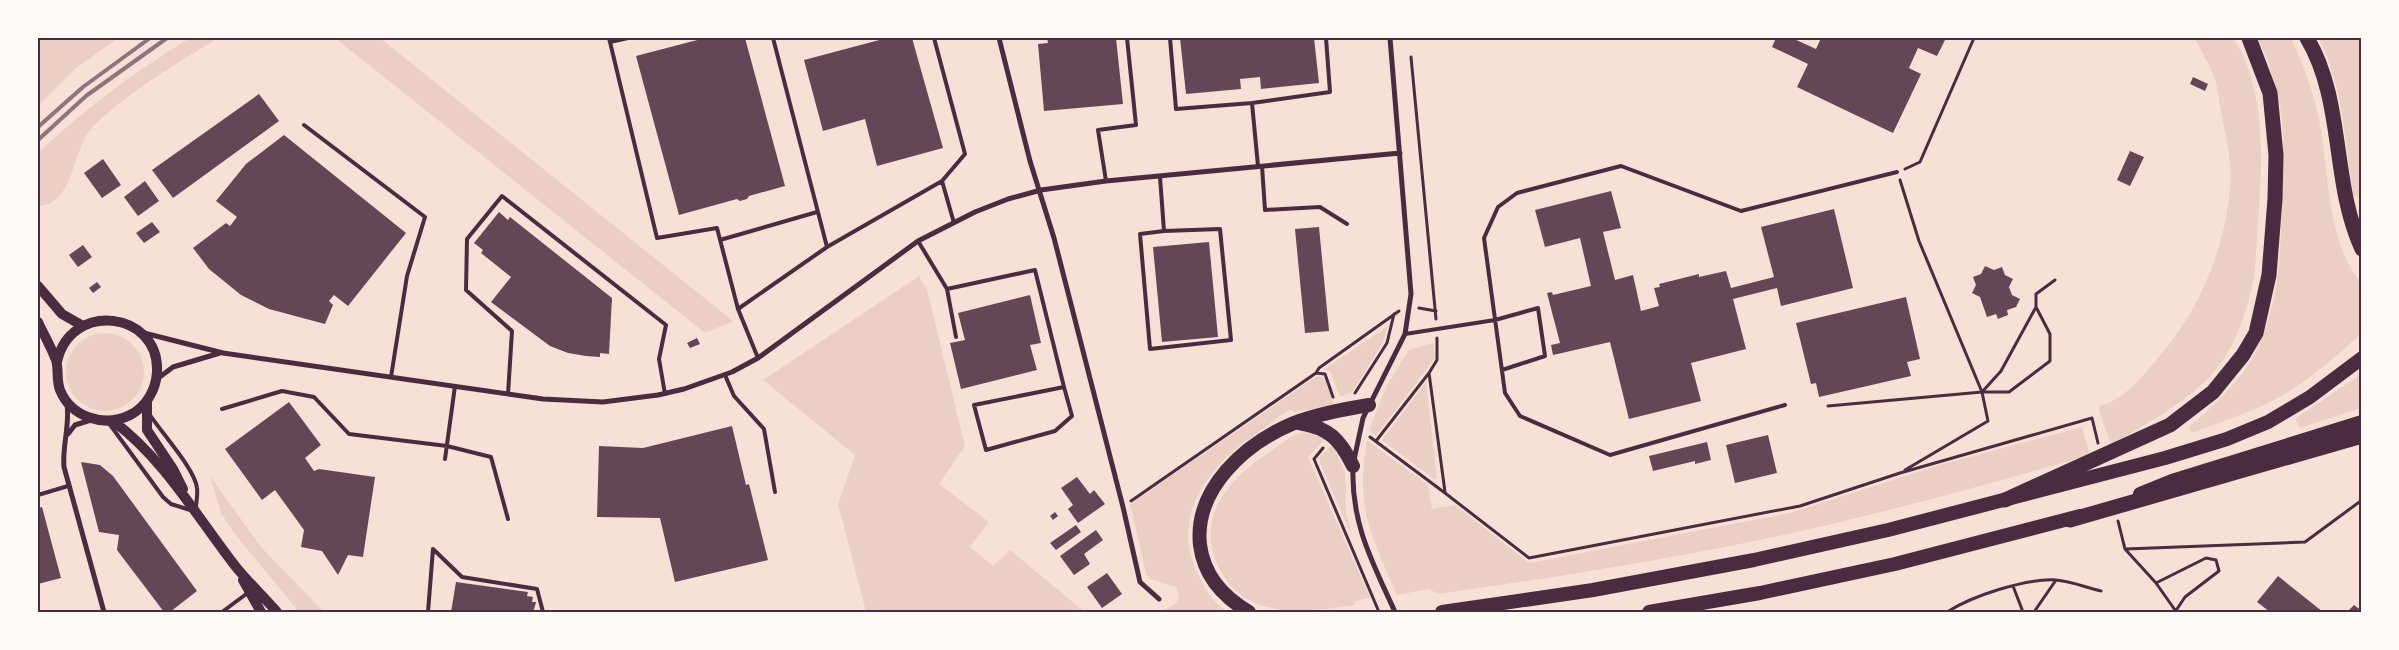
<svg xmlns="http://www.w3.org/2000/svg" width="2399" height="650" font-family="'Sofia Sans Condensed',sans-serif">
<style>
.green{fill:#ebcfc5}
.building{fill:#644757}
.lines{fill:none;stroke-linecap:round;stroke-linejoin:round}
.path{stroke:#4a2c40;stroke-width:3}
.service{stroke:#4a2c40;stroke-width:4}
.minor{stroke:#4a2c40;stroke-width:5}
.secondary{stroke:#4a2c40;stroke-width:10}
.trunk{stroke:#4a2c40;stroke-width:14}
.motorway{stroke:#4a2c40;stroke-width:15}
.rail{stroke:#8f747c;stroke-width:4}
.neatline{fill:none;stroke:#4a2c40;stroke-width:2}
</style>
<rect width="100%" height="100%" fill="#f7e1d7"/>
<path class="green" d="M38 38H118L75 69 38 106Z
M190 38H218C178 63 124 94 91 129 75 147 73 191 52 202 48 205 42 205 38 206V153C85 109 135 71 190 38Z
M335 38H380L733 321 705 333Z
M2195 38H2233C2269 93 2262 172 2257 234 2256 251 2256 271 2252 287 2245 315 2236 344 2218 367 2190 402 2148 422 2111 445L2098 407C2125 399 2141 378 2159 357 2199 311 2225 249 2230 188 2232 163 2226 137 2221 112 2219 101 2218 89 2215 79 2210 65 2201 51 2195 38Z
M2257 38H2291C2301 60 2310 83 2316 106 2330 159 2324 241 2361 282V334C2337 355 2313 377 2285 394 2256 411 2223 421 2192 433L2189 429 2190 426C2215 404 2242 380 2257 349 2281 300 2281 243 2282 189 2283 164 2285 138 2281 113 2277 88 2270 60 2257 38Z
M2319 38H2361V200L2353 194C2345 140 2343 87 2319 38Z
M919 276 927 290 965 446 939 484 989 522 970 547 993 566 1010 550 1085 612H866L838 504 855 455 763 380Z
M1388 326 1383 342 1352 392 1340 397 1330 371 1323 370Z
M66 372a39 39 0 1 1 78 0a39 39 0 1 1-78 0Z
M1433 343 1435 358 1376 436 1369 430 1386 387 1409 350Z
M2361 374V408L2300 428 2295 419Z
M1317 376 1324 378 1334 405 1295 412 1291 410C1279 415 1273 422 1263 429 1213 461 1168 512 1198 574 1205 589 1214 604 1228 612H1160L1176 604 1179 595 1176 587 1150 579 1146 573 1130 504Z
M1426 382 1437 479H1434L1382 440Z
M2082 427 2090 455C1993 483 1895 510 1797 532 1678 558 1558 577 1438 594L1429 589 1397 595C1382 560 1363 524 1363 486 1362 470 1365 455 1367 440L1428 485 1432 509 1455 505 1529 563 1790 513 1939 465Z
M1305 432 1325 439 1308 457 1370 598 1354 601 1355 605C1324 609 1291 615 1260 605 1243 599 1230 588 1221 571 1195 524 1221 487 1260 459 1274 449 1288 436 1305 432Z
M1332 445 1345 471 1346 513 1353 539 1318 458Z
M210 476 261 547 324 612H299L234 533 221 513Z"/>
<path class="building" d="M705 38H745L785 186 749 196 747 199 740 201 737 199 679 215 636 56Z
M887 38H912L943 148 877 166 865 119 823 131 804 60Z
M1047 38H1116L1123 104 1044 111 1038 44 1048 43Z
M1180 38H1314L1319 83 1261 89 1260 77 1240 79 1241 89 1186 94Z
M1776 38H1792L1816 49 1821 38H1946L1937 56 1918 48 1909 68 1921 74 1893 133 1797 87 1808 64 1772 47Z
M2193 77 2208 84 2205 91 2190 84Z
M259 94 279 121 173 198 152 170Z
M284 135 406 233 348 306 334 295 329 301 333 305 325 324 269 309 241 295 209 269 193 248 226 223 230 226 237 217 216 201 246 164Z
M2130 151 2144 157 2130 186 2117 180Z
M103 159 121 185 102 198 84 173Z
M145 181 159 201 138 216 124 197Z
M1611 191 1621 228 1603 232 1615 280 1633 275 1641 311 1659 306 1654 288 1660 287 1659 284 1699 274V277L1726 271 1731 288 1774 277 1761 227 1834 209 1853 288 1781 306 1777 288 1733 299 1746 349 1691 363 1701 401 1629 419 1610 342 1553 355 1551 345 1560 343 1547 293 1552 292 1553 295 1591 286 1580 238 1545 247 1535 210Z
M499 212 508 220 510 217 612 298 609 354 600 353V357L586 356 568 353 550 346 491 302 511 277 481 253 483 250 474 243Z
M152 222 160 232 144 243 136 233Z
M1319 227 1329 331 1305 333 1295 229Z
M1209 242 1218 337 1162 342 1153 247Z
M83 245 92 257 78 267 69 255Z
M1985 266 1994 270 2002 267 2005 275 2013 279 2009 287 2012 295 2020 299 2016 307 2007 310 2008 315 1998 319 1996 314 1987 317 1980 297 1972 293 1976 285 1973 277 1981 274Z
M97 282 101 287 93 293 89 288Z
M1030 295 1041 343 1030 345 1037 370 961 389 950 343 965 340 958 313Z
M1906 297 1920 359 1907 362 1911 376 1819 397 1816 383 1811 384 1796 323Z
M697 338 700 344 690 348 687 343Z
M289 402 321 445 305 458 314 471 319 469 375 477 363 557 348 555 338 575 322 551 301 547 304 530 275 490 262 500 225 449Z
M732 426 746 485 749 484 768 560 675 582 660 518 597 517 599 446 643 448Z
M1768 435 1777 473 1735 483 1726 445Z
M1707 442 1711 460 1695 464V461L1653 471 1649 456Z
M81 462 100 465 113 476 197 591 170 612H164L117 550 119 535 99 532Z
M1077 477 1090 494 1094 490 1105 504 1078 523 1068 509 1073 505 1061 488Z
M42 507 61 578 38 584V508Z
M1055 512 1058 516 1053 520 1050 516Z
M1076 525 1081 532 1056 550 1050 543Z
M1096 530 1103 540 1084 554 1090 564 1074 575 1060 556Z
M1107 573 1122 594 1102 608 1087 587Z
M2278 576 2323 612H2270L2257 602Z
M456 582 528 592 527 596 533 597 532 602H536L535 606 533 612H451Z
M2354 605 2362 611V612H2347Z"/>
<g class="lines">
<path class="path" d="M1411 57 1436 319
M1905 169 1920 162 1974 38
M1900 180 1919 241 1982 392 1988 421 1905 470
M2036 307 2050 334V361L2009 392H1982L2001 371Z
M2036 307V294L2055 280
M1419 308 1436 311
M1316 373 1319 368 1399 311
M1429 373 1437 360V338
M1355 393 1387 343 1394 314
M1828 406 1982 392
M1370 437 1445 493 1529 558 1800 506 1900 473 2092 418 2098 443
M1376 441 1429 373 1445 492
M1323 448 1314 459 1379 612
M1131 501 1316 373 1325 374 1333 397
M2118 521 2125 549 2156 583 2175 610
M2126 549 2305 542 2362 500
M2156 583 2206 558 2216 560 2219 571 2185 597 2175 612
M2013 586 2023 612
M1947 612C1972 596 2026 578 2056 580 2071 581 2087 588 2101 591
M2034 612 2056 580"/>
<path class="service" d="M609 38 610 42 628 38
M773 38 827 247 942 181 965 154 934 38
M1170 38 1176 109 1252 103 1330 92 1326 38
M610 42 657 238 717 228 738 309 758 358
M1252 103 1258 166
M304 125 425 217 407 276 391 377
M1262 166 1265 210 1320 207 1347 224
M1160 177 1164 231 1140 234 1150 349 1231 340 1220 229 1164 231
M942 181 954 223
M1106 181 1098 130 1136 125 1127 38
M720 240 817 212
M918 241 947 289 956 337
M947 289 1035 270 1064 387 974 405 986 450 1055 431 1072 416 1064 387
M738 309 827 247
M1405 334 1495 320 1538 308 1545 356 1502 370
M725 375 734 396 764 429 775 492
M508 394 512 331 466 290 467 239 502 196 666 325 659 359 665 394
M1785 405 1610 455 1520 416 1505 393 1484 238 1498 207 1517 193 1621 166 1741 211 1897 172
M222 409 282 391 314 397 349 434 447 446 491 457 508 519
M150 415C161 432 195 469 197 488 198 495 196 502 196 508
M108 422 163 497 171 504 190 510
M445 459 455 386
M38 495 68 486
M433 549 462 577 537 589 543 612
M222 612 249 592
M428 612 433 549"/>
<path class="minor" d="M999 38 1030 161 1054 238 1123 507 1140 582 1159 599
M144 333 223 353 543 399 603 402 658 395 684 389 732 372 758 358 918 241 975 212 1008 199 1041 190 1106 181 1400 153
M157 379 173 367 220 353
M67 404C70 426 62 446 64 467L104 612
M68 434 75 425 91 420
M1354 460 1363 418 1405 334 1411 294 1390 38
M1353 468C1351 524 1373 563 1395 612"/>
<path class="secondary" d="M38 286 62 314 83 326
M38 322C44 335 51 347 56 360 59 369 56 380 60 390 71 417 104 428 130 415 146 407 156 390 157 372 160 311 70 300 57 362
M147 401V430L173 469 183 489
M113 421C164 459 197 517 236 567 249 583 264 597 277 612
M243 580 261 612"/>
<path class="trunk" d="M1299 423C1329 428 1340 439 1353 466
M2140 494 2172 481 2362 422
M1249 612C1223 597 1204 576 1200 545 1194 488 1246 443 1294 423 1318 414 1344 409 1369 405
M1442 612 1593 590 1754 560 1888 530 2165 458 2227 439 2268 422 2310 397 2362 358
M1649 612 1760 593 1895 564 2080 516"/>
<path class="motorway" d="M2307 38C2345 102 2331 182 2362 249
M2005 500 2170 425 2213 392 2243 355 2256 333 2269 275 2275 199 2276 155 2270 93 2249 38
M2070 520 2362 436"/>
<path class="rail" d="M38 127 83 87 150 38
M38 140 86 96 167 38"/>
</g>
<rect width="2399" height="650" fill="none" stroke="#fffaf5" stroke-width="78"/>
<rect x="39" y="39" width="2321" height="572" class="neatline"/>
</svg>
